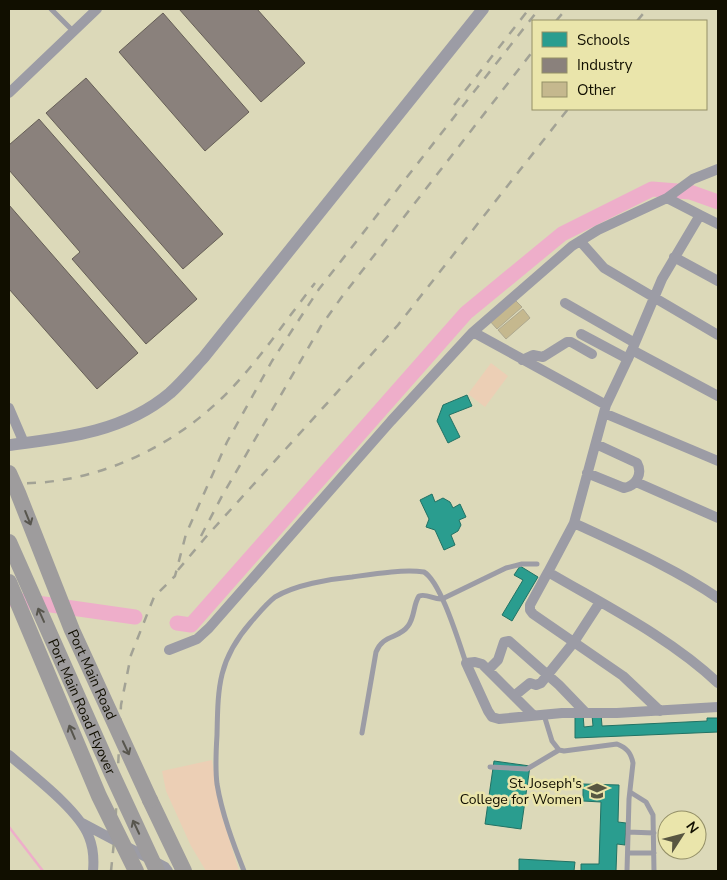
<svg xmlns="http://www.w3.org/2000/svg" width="727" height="880" font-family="'Nunito Sans',sans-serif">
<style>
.green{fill:#eccfb5}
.schools{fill:#2a9d8f;stroke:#227264}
.industry{fill:#8a817c;stroke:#665f57}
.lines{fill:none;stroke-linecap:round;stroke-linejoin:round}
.stream{stroke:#eeaeca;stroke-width:2.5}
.river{stroke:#eeaeca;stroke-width:15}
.building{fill:#c5b88e;stroke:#aea88f}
.service{stroke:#9c9ca5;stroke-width:5}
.minor{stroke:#9c9ca5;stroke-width:10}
.tertiary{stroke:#9c9ca5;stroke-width:12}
.primary{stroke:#9e9c9d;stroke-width:16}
.rail{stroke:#a2a295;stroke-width:2.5;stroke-dasharray:9 9;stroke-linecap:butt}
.primary-bridge{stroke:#9e9c9d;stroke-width:16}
.oneway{stroke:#58564e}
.labels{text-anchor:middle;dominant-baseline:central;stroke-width:5;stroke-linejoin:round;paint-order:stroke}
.street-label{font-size:14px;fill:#110f00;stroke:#eae5ab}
.poi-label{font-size:14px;fill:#110f00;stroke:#eae5ab;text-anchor:end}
</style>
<rect width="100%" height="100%" fill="#dcd9b9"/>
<path class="green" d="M491 363 508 376 485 407 468 394Z
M212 760 220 809 239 871H206L191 846 166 791 162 771Z"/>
<path class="schools" d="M467 395 472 406 449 415 460 437 448 443 437 421 443 405Z
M432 494 435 502 443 498 450 502 453 508 460 504 466 517 459 520 461 525 458 531 451 535 455 545 444 550 435 530 426 527 429 519 420 500Z
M520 566 538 577 512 621 502 615 523 580 514 575Z
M583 714 584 727 593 726 592 715 601 714 602 726 707 721V718H718V732L575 738V715Z
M494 761 530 766 521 829 485 824Z
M583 784 619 785 618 822 626 823 625 845 617 844 616 871H581V864H599L601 802 583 801Z
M519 859 575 862 574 871H519Z"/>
<path class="industry" d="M179 9H257L305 63 261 102Z
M163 13 249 112 205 151 119 52Z
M86 78 223 234 183 269 46 113Z
M39 119 197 299 146 344 72 259 80 252 9 170V145Z
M9 205 138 353 97 389 9 289Z"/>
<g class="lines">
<path class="stream" d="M9 827 43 871"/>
<path class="river" d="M9 599 135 617
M177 623 191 625 466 313 562 234 652 189 690 192 718 202"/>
</g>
<path class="building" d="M514 299 522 307 497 329 489 320Z
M523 309 530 318 506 339 498 330Z"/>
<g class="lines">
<path class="service" d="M51 9 73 31
M544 715 552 741 559 750 564 751 617 744C627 748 631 753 633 763L629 799 627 871
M362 733 376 652C383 634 399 639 408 626 415 617 413 605 419 596 427 593 434 600 442 599L506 568 522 564H537
M490 767 527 769 559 750
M630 792 646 802 653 815 654 871
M628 832 654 833
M628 853H654
M244 871C233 843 222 814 217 784 215 768 216 751 217 735 218 686 218 660 251 622 259 613 266 604 275 597 295 585 329 579 352 577 373 574 403 569 424 572 441 582 459 643 466 663"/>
<path class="minor" d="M9 93 97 9
M718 169 693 179 667 198 700 215 662 279 632 350 606 405 574 523C623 546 674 568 718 598
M700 215 718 224
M580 241 604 268 718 335
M674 257 718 281
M565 303 635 343
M473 332 606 405
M581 334 628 359
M632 350 718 396
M522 360 533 355 543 357 567 342H571L592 354
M9 408 24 443
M604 413 718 461
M587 473 624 488C636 486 643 474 637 463L596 444
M636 482 718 518
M574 523 548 572C606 606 669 637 718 683
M548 572 530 605V610L533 614 623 676 660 711
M169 650 197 639 209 628 391 421 473 332 572 246 598 230 667 198
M488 670 498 660 504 642 509 641 559 685 585 712
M514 696 530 683 536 685 541 683 574 642 600 602
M534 716 482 664 475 662 466 663 488 711 492 717 499 719 562 713H617L718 707
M9 755C31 774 79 810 89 837 93 847 94 860 93 871
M82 823 165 867 168 871"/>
<path class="tertiary" d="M9 445C66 438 124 432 170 393 182 382 193 369 204 357L483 9"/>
<path class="primary" d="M150 800 184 871"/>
<path class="rail" d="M556 21 566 9
M637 21 647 9
M454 105 529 9
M9 483C87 487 166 452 222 398 257 364 285 321 315 283
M201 536 222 496 321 326 341 298 533 51
M178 570 205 538 398 325 568 109
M111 871 115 832 121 705 131 655 154 597 175 576 186 534 227 442 272 361 319 289 539 9"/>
<g class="primary-bridge">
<path id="s1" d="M9 473 18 493 72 630 150 800"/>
<path id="s2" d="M9 542 112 774 157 871"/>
<path d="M9 582 99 796 136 871"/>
</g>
</g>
<defs><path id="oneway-shaft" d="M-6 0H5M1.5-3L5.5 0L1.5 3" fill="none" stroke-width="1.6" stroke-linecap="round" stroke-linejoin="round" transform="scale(1.25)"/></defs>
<g class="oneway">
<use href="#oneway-shaft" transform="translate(28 518) rotate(68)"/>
<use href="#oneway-shaft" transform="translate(41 615) rotate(-114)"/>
<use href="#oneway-shaft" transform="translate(72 732) rotate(-113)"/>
<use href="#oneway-shaft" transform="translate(126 748) rotate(65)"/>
<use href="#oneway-shaft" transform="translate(136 827) rotate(-115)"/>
</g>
<defs>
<g id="university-bare" transform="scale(1.5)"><path d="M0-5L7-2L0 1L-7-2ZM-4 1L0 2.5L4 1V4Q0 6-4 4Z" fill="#585641" stroke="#eae5ab" stroke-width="2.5" paint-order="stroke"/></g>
</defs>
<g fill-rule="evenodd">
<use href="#university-bare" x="597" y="791"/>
</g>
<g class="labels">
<g class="street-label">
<text stroke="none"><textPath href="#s1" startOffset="218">Port Main Road</textPath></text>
<text stroke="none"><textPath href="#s2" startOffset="180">Port Main Road Flyover</textPath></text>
</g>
<g class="poi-label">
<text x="582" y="783">St. Joseph's<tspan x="582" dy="16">College for Women</tspan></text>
</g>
</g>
<rect width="727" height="880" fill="none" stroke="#110f00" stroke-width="20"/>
<rect x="532" y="20" width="175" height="90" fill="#eae5ab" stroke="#938f67"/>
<rect x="542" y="32" width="25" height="15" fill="#2a9d8f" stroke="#938f67"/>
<text x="577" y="45" font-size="15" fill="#110f00">Schools</text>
<rect x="542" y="58" width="25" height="15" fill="#8a817c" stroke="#938f67"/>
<text x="577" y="70" font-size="15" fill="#110f00">Industry</text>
<rect x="542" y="82" width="25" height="15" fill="#c5b88e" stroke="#938f67"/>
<text x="577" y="95" font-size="15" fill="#110f00">Other</text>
<g transform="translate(682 835) rotate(54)"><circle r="24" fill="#eae5ab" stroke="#938f67"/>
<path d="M0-4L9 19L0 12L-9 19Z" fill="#585641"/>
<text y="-8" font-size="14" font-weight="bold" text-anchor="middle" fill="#110f00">N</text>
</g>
</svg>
